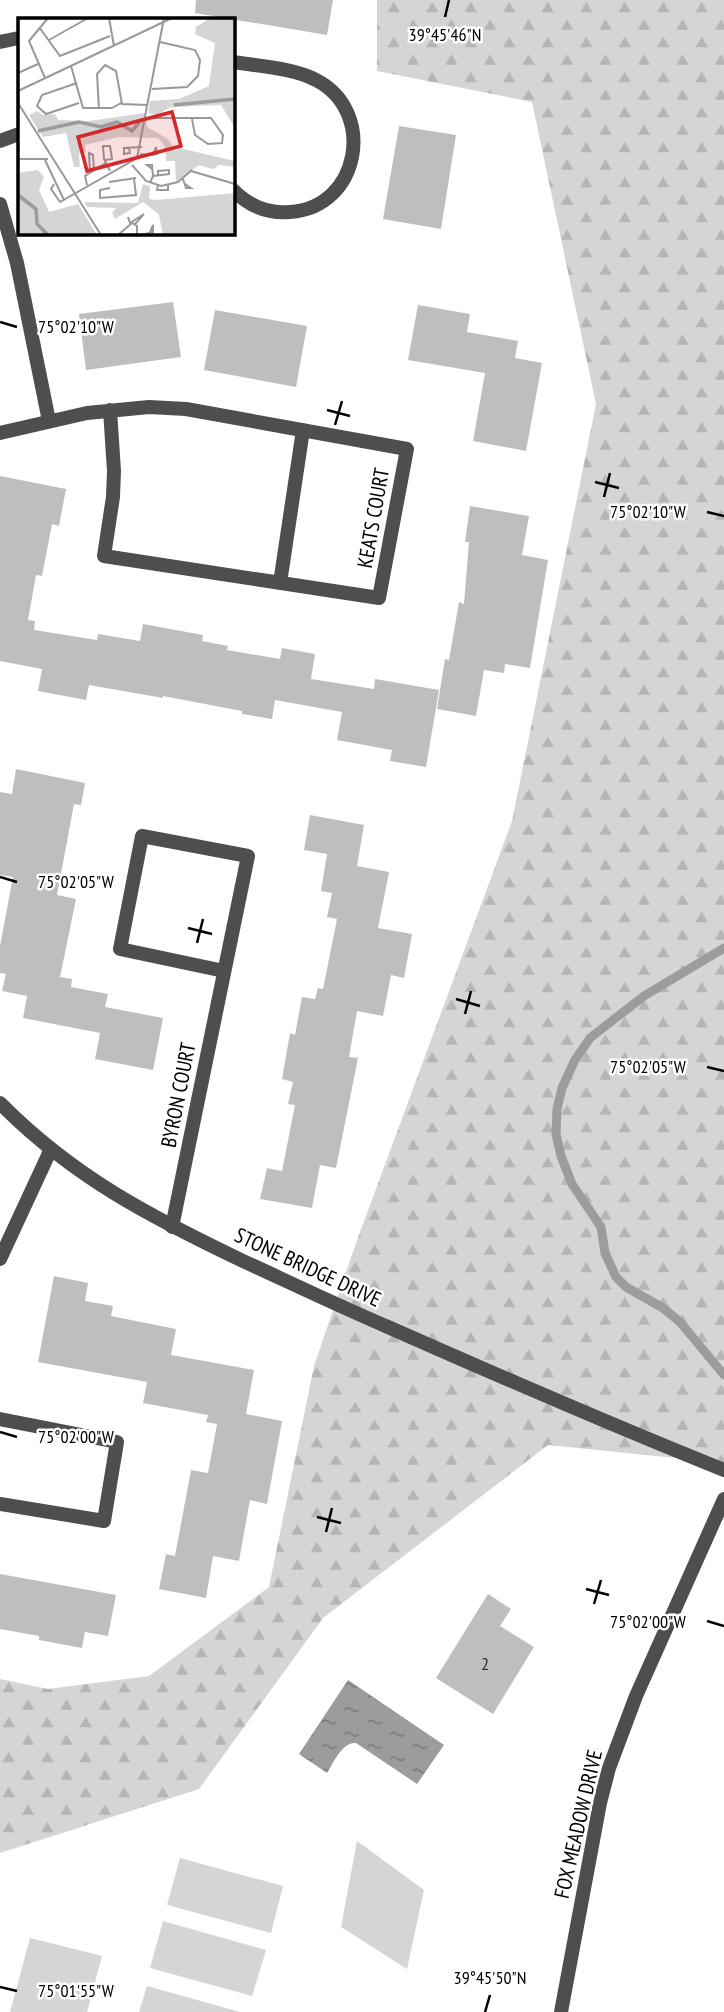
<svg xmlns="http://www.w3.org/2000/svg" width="724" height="2012" font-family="'PT Sans Narrow',sans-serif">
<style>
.forest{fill:url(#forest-firs)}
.green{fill:#d5d5d5}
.water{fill:url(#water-ripples)}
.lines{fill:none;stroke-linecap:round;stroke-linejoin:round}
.stream{stroke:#9c9c9c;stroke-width:9}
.building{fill:#bebebe}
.minor{stroke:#4e4e4e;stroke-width:14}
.tertiary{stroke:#4e4e4e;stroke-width:14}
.ticks{fill:none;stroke:#000;stroke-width:2.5}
.labels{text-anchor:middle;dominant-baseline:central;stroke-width:5;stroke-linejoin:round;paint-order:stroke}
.number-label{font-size:18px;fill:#303030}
.street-label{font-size:21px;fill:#000;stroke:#fff}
.inset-river{fill:none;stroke:#9c9c9c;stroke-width:3.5}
.inset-road{fill:none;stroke:#999;stroke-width:2}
.view{fill:#d62828;fill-opacity:0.15;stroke:#d62828;stroke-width:3.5}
.inset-edge{fill:none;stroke:#000;stroke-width:3.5}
.ticks-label{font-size:18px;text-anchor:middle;fill:#000;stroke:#fff;stroke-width:5;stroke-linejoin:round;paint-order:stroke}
</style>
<defs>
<pattern id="forest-firs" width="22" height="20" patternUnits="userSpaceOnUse" patternTransform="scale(1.75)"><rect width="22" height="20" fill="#d5d5d5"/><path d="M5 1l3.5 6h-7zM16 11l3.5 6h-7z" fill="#b5b5b5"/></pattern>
<pattern id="water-ripples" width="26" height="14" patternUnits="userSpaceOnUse" patternTransform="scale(1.75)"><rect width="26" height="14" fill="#9c9c9c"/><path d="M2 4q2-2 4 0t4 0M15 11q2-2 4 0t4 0" fill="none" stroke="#7d7d7d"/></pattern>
</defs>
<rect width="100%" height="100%" fill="#fff"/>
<path class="forest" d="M377 0H724V1463L548 1445 323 1618 199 1789 0 1853V1679L48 1689 149 1676 269 1587 314 1366 356 1243 512 821 596 404 532 102 377 71Z"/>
<path class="green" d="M357 1841 424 1890 407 1969 341 1927Z
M180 1858 283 1886 271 1933 167 1905Z
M163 1921 266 1950 252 1996 150 1968Z
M30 1938 102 1956 87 2012H10Z
M147 1986 240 2012H139Z"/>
<path class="water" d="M348 1680 444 1745 417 1784 356 1743C342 1742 334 1762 327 1773L299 1754Z"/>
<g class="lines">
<path class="stream" d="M724 948 644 996 590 1038 575 1060 562 1088 557 1109 556 1134 561 1156 572 1184 601 1227 605 1253 616 1277 626 1287 663 1308 680 1322 724 1375"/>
</g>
<path class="building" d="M196 0H333L327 35 195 13Z
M399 126 456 135 441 229 383 219Z
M173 302 181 357 86 370 79 314Z
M418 305 470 314 467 332 518 341 515 358 542 363 526 451 473 441 485 373 408 360Z
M215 310 307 326 296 387 204 370Z
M0 476 66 489 59 526 52 524 42 576 36 575 28 620 35 621 34 630 97 640 98 634 140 641 143 624 203 635 202 641 228 646 227 650 280 659 282 648 315 654 311 679 374 689 375 679 439 690 426 767 390 761 392 750 337 740 342 712 275 700 272 719 242 714V711L163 696V698L89 685 86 700 38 691 42 669 0 661Z
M470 506 529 516 522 555 548 560 530 668 505 664 504 673 484 670 476 716 437 709 445 659 449 660 459 602 464 604 469 542H465Z
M16 769 85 783 81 805 74 804 57 895 76 899 60 977 72 979 71 987 108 994 105 1007 163 1018 153 1070 95 1059 100 1033 23 1018 27 996 2 991 6 974 0 973V946L13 877 0 875V792L12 794Z
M310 815 364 825 357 866 389 872 378 928 412 934 404 978 391 975 383 1016 357 1011 349 1057 358 1058 336 1168 320 1165 312 1208 260 1199 267 1168 282 1171 295 1105 288 1104 293 1082 282 1079 290 1033 295 1035 302 997 315 999 318 988 323 989 337 919 327 917 332 893 321 891 327 854 304 850Z
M54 1276 88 1283 85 1301 113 1306 111 1316 176 1329 171 1355 254 1370 246 1414 282 1421 267 1504 250 1500 239 1561 213 1556 206 1598 159 1589 166 1554 175 1556 191 1470 208 1473 217 1424 206 1422 208 1415 143 1403 147 1382 38 1362Z
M0 1574 116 1595 108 1636 85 1632 82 1648 39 1640V1636L0 1629Z
M488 1594 511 1609 500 1626 534 1647 493 1714 436 1678Z"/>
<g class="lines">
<path class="minor" d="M0 42 19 38
M233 62C258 66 294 68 316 80 377 111 360 208 290 212 267 214 249 206 233 190
M0 141 19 134
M0 204 17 263 49 421
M0 433 87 413 149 407 186 409 407 449 379 598 104 556 113 497 114 471 110 410
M280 583 303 430
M172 1227 248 856 142 836 120 949 224 971
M0 1259 51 1149
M0 1419 117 1442 104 1521 0 1504
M561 2012 600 1803 609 1768 636 1696 724 1499"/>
<path class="tertiary" d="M0 1103C73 1177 151 1217 243 1261 291 1283 339 1306 388 1327 499 1376 611 1425 724 1470"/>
</g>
<path class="ticks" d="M445 17 449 0M0 322 17 327M327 410 350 416M335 425 342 401M595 482 619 488M604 497 610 473M707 512 724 516M0 877 17 882M188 928 212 934M197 943 203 919M456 999 480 1006M465 1014 471 991M707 1067 724 1071M0 1432 17 1437M317 1517 341 1523M326 1532 332 1508M586 1589 609 1595M594 1604 601 1580M707 1621 724 1626M0 1987 17 1991M485 2012 490 1995"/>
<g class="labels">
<g class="number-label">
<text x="485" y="1663">2</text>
</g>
<g class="street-label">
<text transform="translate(373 518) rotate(-80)">KEATS COURT</text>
<text transform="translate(178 1095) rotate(-79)">BYRON COURT</text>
<text transform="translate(308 1267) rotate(25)">STONE BRIDGE DRIVE</text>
<text transform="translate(578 1824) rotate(-77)">FOX MEADOW DRIVE</text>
</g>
</g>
<g transform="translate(18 18)">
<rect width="217" height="217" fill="#fff"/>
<path d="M217 175V217H145L138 182Z" fill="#d5d5d5"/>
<path d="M192 0H217V110L203 87 153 89 139 97 130 95 132 83 161 81 191 68 197 25 177 16 178 9ZM19 93 25 97 37 96 40 102 71 103 127 95 129 109 150 121 158 133 161 130 217 143V149L201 147 195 151 181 147 158 164 157 143H148L147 129 140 120 101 119 67 127 68 134 61 136 62 149H56L48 115 25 119 11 97ZM20 152 26 159 21 172 31 194 60 186 79 217H0V155ZM125 166 132 168 131 181 138 182 143 198 125 184 97 201 94 195 98 190 69 189 66 184 120 185Z" fill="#d5d5d5"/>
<path class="inset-river" d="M156 87 217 81M20 113 61 104 83 109 99 104 114 113 124 101M0 177 18 191 19 206 30 217"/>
<path class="inset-road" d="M91 0 96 28M21 9 42 38 92 18M31 22 70 0M53 48 65 90H94L103 85M0 55 20 46M27 60 11 23 30 0M59 65 24 77 19 88 28 96 61 85M134 71 169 69 180 58 182 42 177 32 142 24M0 73 154 0M0 85 83 217M81 91 79 56 87 47 98 53 104 86 130 87M128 100H193L205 117 204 125 190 126 177 117 174 101M111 130 112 135 106 136V130L124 129M122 136 129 137H133L139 136 138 129 135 137M0 141H30M27 142 46 182M87 142 94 141 92 128H85L86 141 87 142V143L92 153M114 147 128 163 143 168 160 164 174 152M173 153 217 166M72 154 71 135 75 137 76 152M135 158 151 156V152L140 153V157M165 161 168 170H173L167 166M91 164 118 160M132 165 135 158 134 147H129L134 151M36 166 33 171 42 184 119 140 146 0M69 167 67 158 88 145M140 167 139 172H150V167M92 170 82 172V180L118 177 116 161M110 199 112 205 126 196 117 206M100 217 114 205 119 208V217M123 217 135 214V207L132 214"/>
<path class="view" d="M154 94 163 128 69 153 60 119Z"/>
<rect width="217" height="217" class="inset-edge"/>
</g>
<g class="ticks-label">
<text x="445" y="41">39°45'46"N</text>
<text x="76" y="333">75°02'10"W</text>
<text x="648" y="518">75°02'10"W</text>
<text x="76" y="888">75°02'05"W</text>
<text x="648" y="1073">75°02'05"W</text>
<text x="76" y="1443">75°02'00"W</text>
<text x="648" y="1628">75°02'00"W</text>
<text x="490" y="1984">39°45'50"N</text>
<text x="76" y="1997">75°01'55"W</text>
</g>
</svg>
